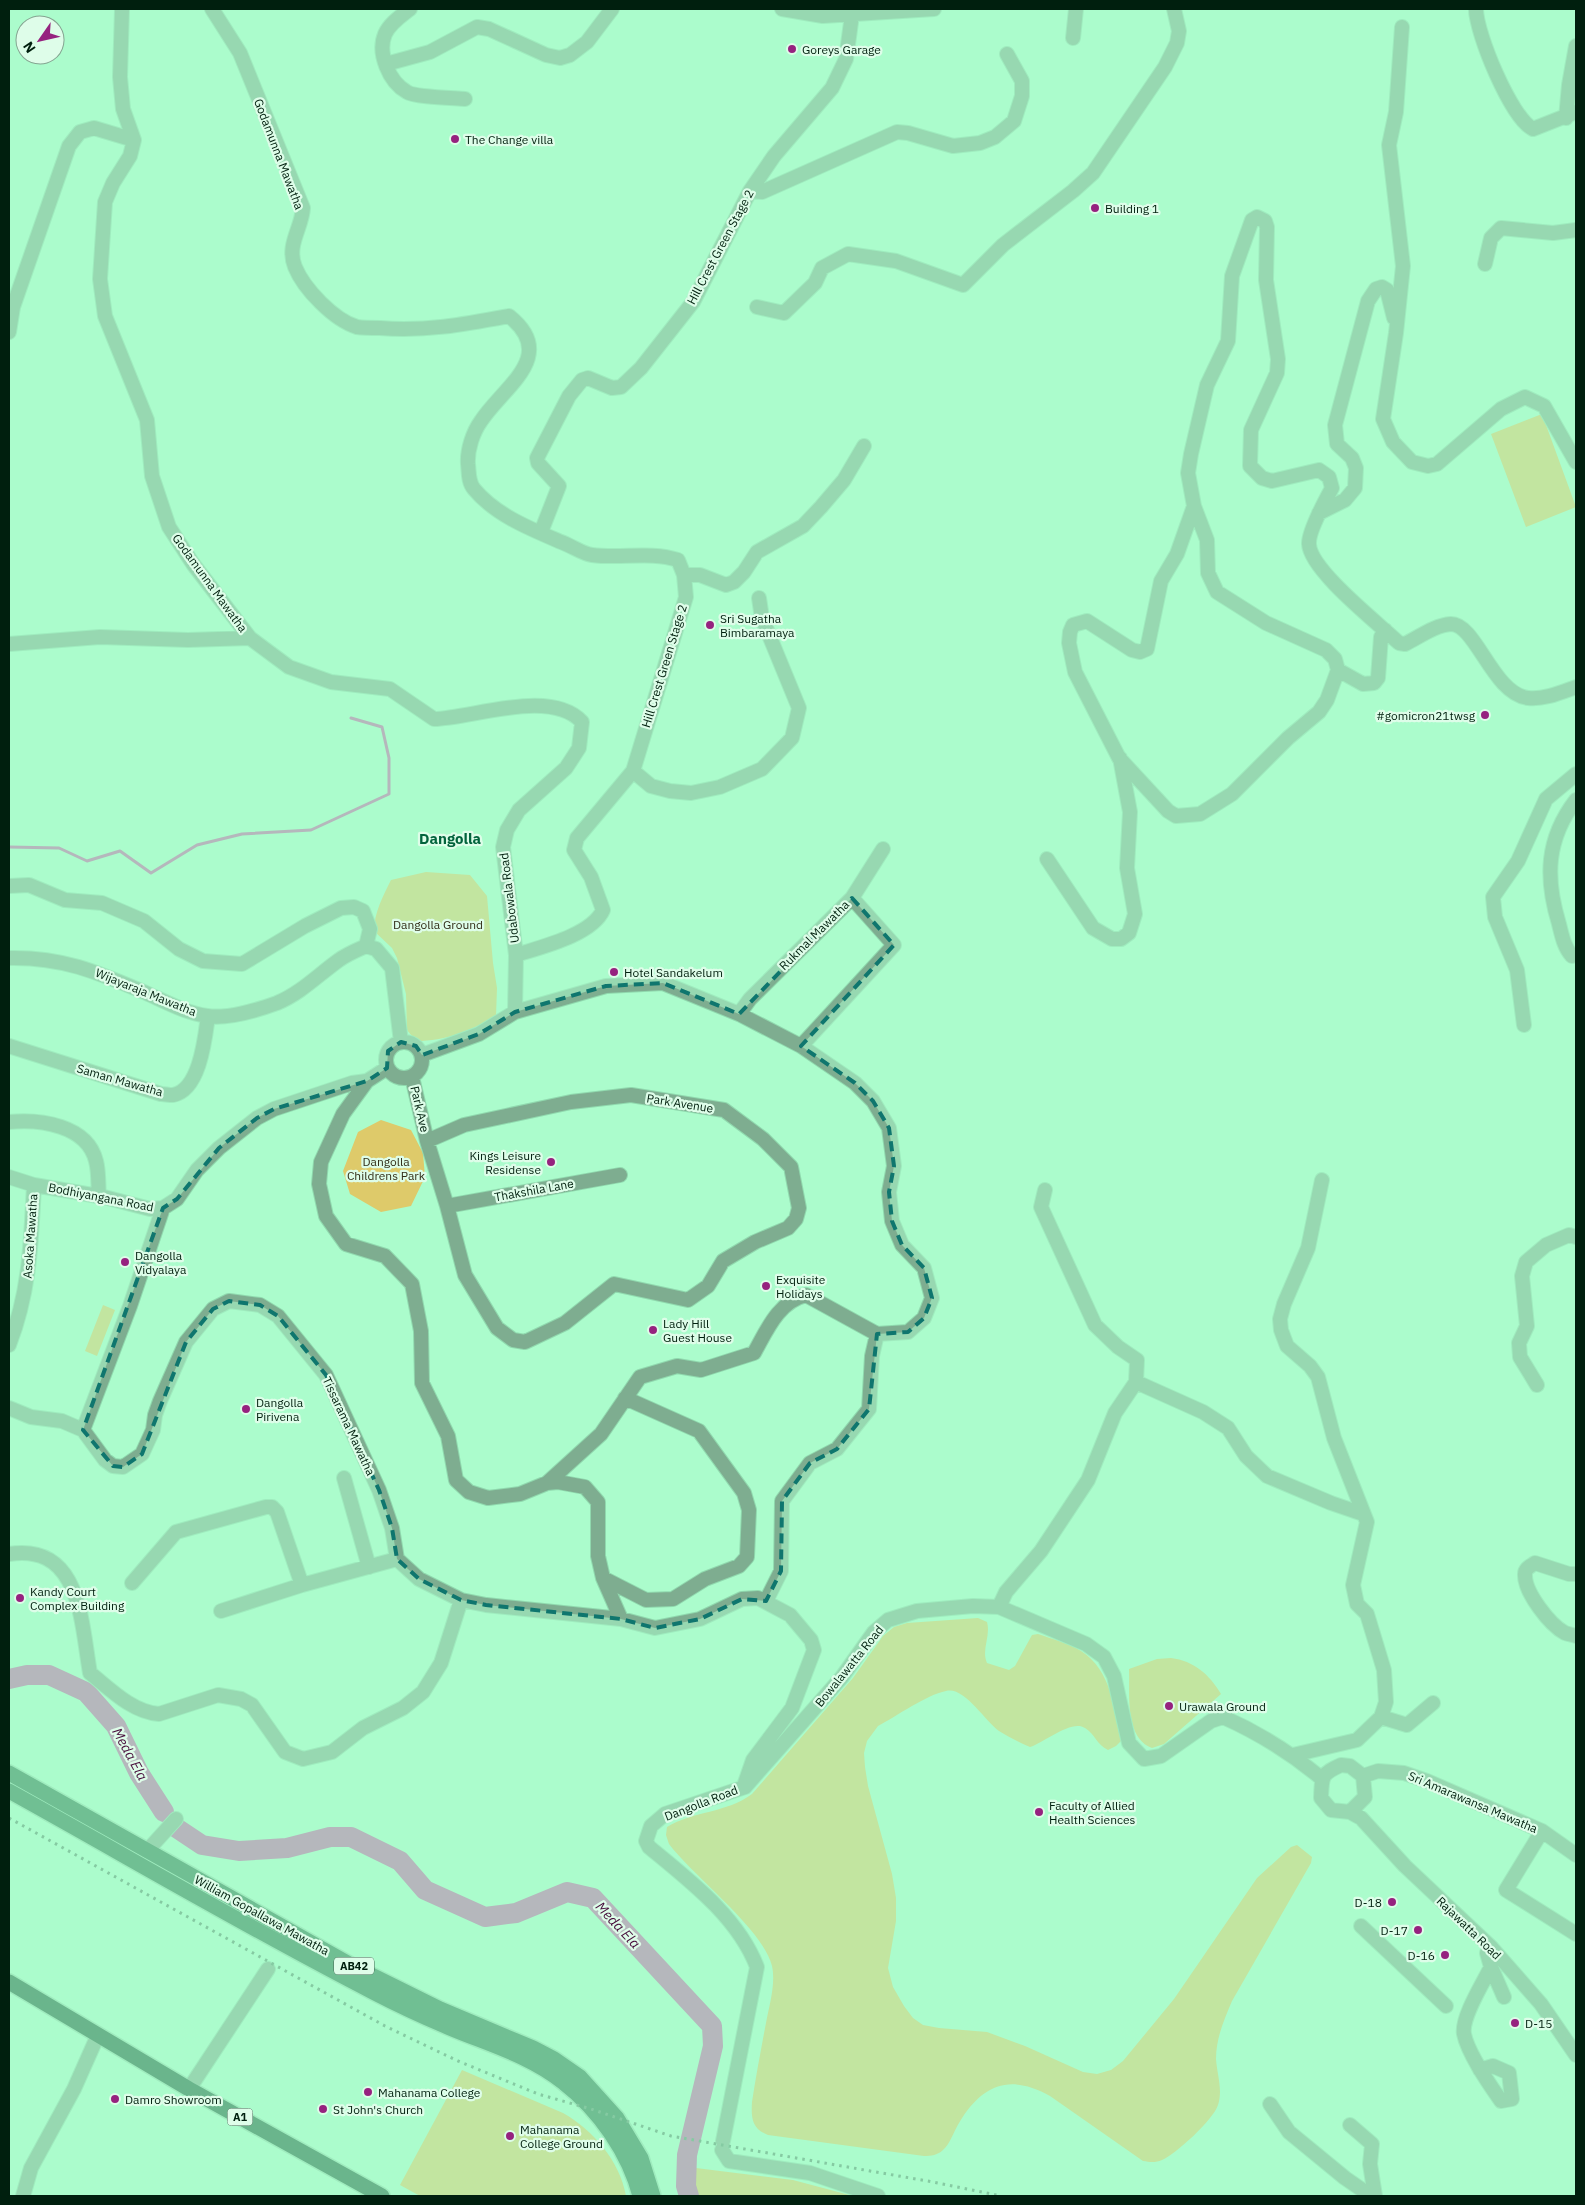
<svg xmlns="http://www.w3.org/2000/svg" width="1585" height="2205" font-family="'IBM Plex Sans',sans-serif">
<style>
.green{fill:#deca6a}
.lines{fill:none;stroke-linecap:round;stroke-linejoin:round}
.stream{stroke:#c064a8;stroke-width:3}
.river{stroke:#c064a8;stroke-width:20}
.minor-casing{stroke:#90d9ae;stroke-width:16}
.major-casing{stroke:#90d9ae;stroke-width:18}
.highway-casing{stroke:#90d9ae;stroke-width:18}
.minor{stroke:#7ead90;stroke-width:14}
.major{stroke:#29764f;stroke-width:15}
.highway{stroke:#1c5f3e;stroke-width:15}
.rail{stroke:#578f6f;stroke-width:3;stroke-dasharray:2.5 5;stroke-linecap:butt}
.marked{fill:none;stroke:#0f766e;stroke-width:4;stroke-dasharray:10 6;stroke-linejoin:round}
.poi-dot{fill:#96227f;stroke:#defde9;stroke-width:2}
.labels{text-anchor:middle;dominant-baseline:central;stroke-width:4.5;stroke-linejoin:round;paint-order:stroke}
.shield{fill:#defde9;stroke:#436250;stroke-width:1}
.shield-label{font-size:11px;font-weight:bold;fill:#001f0e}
.poi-label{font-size:12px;fill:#001f0e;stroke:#defde9;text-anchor:start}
.street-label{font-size:12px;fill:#001f0e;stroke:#defde9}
.park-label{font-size:12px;fill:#312c17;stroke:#defde9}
.water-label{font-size:14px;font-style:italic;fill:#480d3c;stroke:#defde9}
.quarter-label{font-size:15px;font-weight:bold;fill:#01633c;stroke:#defde9}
</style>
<rect width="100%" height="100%" fill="#abfccc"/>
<path class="green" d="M1542 414 1576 507 1526 527 1491 434Z
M426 872 470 875 487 896 493 963 497 988 496 1016C470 1031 446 1041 416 1041L407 1030 406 994 397 958 392 948 374 931C374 913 383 896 391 880Z
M381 1120 411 1130 423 1153 425 1177 411 1206 381 1212 350 1194 343 1171 358 1132Z
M103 1305 115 1310 97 1356 85 1351Z
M978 1618 987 1622C991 1636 981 1650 987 1663L1009 1670 1015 1666 1032 1635 1038 1634C1052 1639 1069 1643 1081 1651 1111 1670 1115 1709 1121 1741L1116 1746 1108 1750C1097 1745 1095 1734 1085 1728 1072 1719 1045 1742 1030 1747 1020 1743 1009 1737 999 1731 985 1721 964 1686 946 1691 926 1695 897 1716 878 1726L867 1741 864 1753 865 1767 868 1786 892 1874 896 1898V1921L888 1968 893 1987 904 2006 913 2018 923 2025 939 2028 987 2032 1025 2046 1083 2072 1097 2074 1111 2070 1123 2061 1174 1999 1257 1878 1291 1847 1297 1845 1312 1857 1311 1863 1232 2001C1224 2020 1216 2038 1216 2059 1217 2074 1223 2090 1218 2105 1214 2119 1175 2155 1162 2160 1155 2163 1150 2162 1143 2161L1050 2096C1009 2073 982 2085 959 2123 954 2131 950 2144 943 2150 938 2155 931 2156 924 2156L768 2135C752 2129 751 2118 752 2102 756 2076 761 2049 766 2023 769 2006 776 1984 772 1966 763 1929 694 1877 669 1844L666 1835 667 1827C693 1811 727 1813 752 1794L853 1678 883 1636 894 1627 907 1623Z
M1171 1658C1194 1661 1209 1674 1221 1694L1164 1744 1152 1748C1124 1737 1130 1694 1129 1669L1157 1659Z
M462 2070 563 2113C593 2130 620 2161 626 2196H420L400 2185Z
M696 2168 793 2180 853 2196H695L691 2176Z"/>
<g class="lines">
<path class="stream" d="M9 847 59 848 87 861 120 851 151 873 197 845 242 834 311 830 389 794V758L382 727 351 718"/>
<path class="river" d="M9 1679 27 1675H49L86 1692 116 1726 139 1773 164 1812
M175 1827 202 1845 239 1851 287 1848 330 1837H351L400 1861 425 1890 485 1917 516 1913 567 1892 593 1898 712 2026 713 2046 687 2155 686 2186 689 2196"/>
<g class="minor-casing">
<path id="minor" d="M122 9 120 77 123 109 134 140 130 156 113 183 105 202 100 279 105 316 147 420 152 476 169 527 193 564 250 638 289 667 331 682 390 689 434 719C473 718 551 688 582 722L579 748 566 768 519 810 507 830 503 847 516 955 515 1012
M212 9 240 53 303 208C302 228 286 245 295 267 304 289 334 320 357 327 364 328 373 328 380 328 424 332 466 324 509 316 559 356 503 387 481 421 473 432 467 450 468 464 469 472 468 482 474 489 497 517 536 531 568 545 575 548 584 554 592 555 621 559 650 551 678 560L684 575 686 597 633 771 577 838 574 850 591 877 603 910C592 935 541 947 516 955
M410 9C401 16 390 23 385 34 377 53 389 82 407 92 414 97 453 98 465 99
M782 9 823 16 934 9
M1476 9C1476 33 1511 118 1533 129L1576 112
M1402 27 1396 112 1389 145 1403 266 1396 333 1383 419 1393 442 1412 462 1428 466 1437 464 1501 409 1525 397 1544 406 1576 462
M1073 38 1076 9
M386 64 430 52 477 27 489 29 546 55 560 58 570 55 587 42 612 9
M1566 118 1569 85 1576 46
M750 191 762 192 897 132 908 133 953 146 980 143 995 137 1014 121 1022 96V81L1007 54
M1485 264 1491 238 1501 228 1553 233 1576 230
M757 307 784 313 815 283 822 268 848 254 896 261 963 285 1003 245 1073 191 1093 173 1165 67 1177 43 1179 31 1174 9
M9 332 13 307 69 146 80 132 94 128 134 140
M1194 506 1177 554 1161 581 1147 649 1140 652 1132 650 1087 621 1073 625 1070 632 1069 643 1075 672 1119 758 1168 811 1176 816 1200 814 1232 794 1288 738 1319 712 1327 700 1338 670 1335 659 1326 650 1266 623 1217 592 1208 573 1207 540 1194 506 1188 473 1191 454 1207 385 1228 341 1232 276 1252 220 1257 217 1265 221 1267 227 1266 280 1278 359 1277 373 1251 430 1250 466 1262 478 1272 481 1319 470 1329 477 1332 488C1326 499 1308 532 1309 544 1310 570 1378 623 1399 643L1405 644C1419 637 1435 625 1451 624 1476 624 1493 694 1528 698 1544 700 1562 692 1576 687
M1319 513 1345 500 1355 488 1356 468 1352 458 1337 444 1335 425 1368 301 1376 289 1382 287 1387 290 1394 318
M541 532 559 486 538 463 537 458 569 396 582 380 588 378 612 388 621 387 641 368 693 302 750 191 774 156 832 88 846 59 852 15
M684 575H700L726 585 734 582 744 572 757 552 803 526 821 507 844 480 864 446
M9 644 100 637 188 640 250 638
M1338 670 1363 684 1374 683 1378 678 1381 637 1385 630
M633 771 651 786 670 791 691 793 720 787 762 769 792 738 799 708 762 618 759 598
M1576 800C1546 839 1545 878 1559 924 1562 936 1564 947 1572 956L1576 955
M1047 859 1093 928 1112 939H1121L1129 933 1135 914 1127 868 1130 812 1120 758
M9 886 29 885 65 900 102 903 144 921 179 949 203 961 242 964 305 926 341 908 354 907 363 911 370 929 366 946
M9 958C63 957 97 972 146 993 166 1002 186 1013 207 1016 227 1019 258 1010 277 1003 301 993 318 975 339 960 347 954 357 950 366 946L376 949 392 968 401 1042
M739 1014 750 999 852 898 883 849
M1524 1025 1517 970 1495 917 1493 897 1518 861 1546 799 1576 774
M386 1060a18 18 0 1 1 36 0a18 18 0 1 1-36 0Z
M9 1046 161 1094C164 1094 169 1095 173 1095 200 1090 205 1038 208 1016
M801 1046 894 945 852 898
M422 1055 479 1034 515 1012 606 986 663 983 739 1014 801 1046 855 1083 873 1101 889 1128 894 1166 889 1192 892 1221 902 1245 924 1268 932 1298 924 1318 908 1332 877 1334 872 1356 869 1409 837 1449 810 1463 782 1501 781 1571 766 1601
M412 1077 427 1141 447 1206 465 1275 497 1328 513 1340 525 1342 565 1323 614 1284 688 1300 708 1286 723 1261 755 1242 788 1228 796 1219 799 1208 791 1167 763 1139 724 1110 631 1095 571 1102 464 1125 427 1141
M367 1081 343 1114 321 1162 319 1184 326 1216 346 1244 385 1256 412 1284 421 1331 422 1383 448 1436 456 1480 469 1492 488 1498 520 1494 547 1483 558 1482 585 1487 598 1502V1556L603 1578 621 1619
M9 1122C40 1119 87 1125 96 1161 99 1172 98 1185 99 1196
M9 1177 34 1185 104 1197 150 1209 163 1208 177 1199 197 1170 219 1148 257 1118 274 1109 352 1083 367 1081 387 1068
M447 1206 620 1175
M9 1345C30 1291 31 1242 34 1185
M1136 1382 1203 1412 1228 1428 1246 1456 1267 1476 1331 1503 1363 1514
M1537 1385 1520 1357 1519 1343 1527 1326 1522 1276 1526 1262 1546 1245 1569 1235 1576 1237
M9 1408 31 1417 62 1421 83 1430
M83 1430 105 1460 113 1466 123 1467 142 1454 153 1430 155 1415 160 1401 186 1342 213 1309 229 1301 260 1305 278 1316 326 1375 379 1490 392 1528 397 1559 419 1579 461 1600 486 1605 621 1619 655 1628 700 1619 742 1599 758 1598 790 1615 811 1640 814 1650 792 1708 753 1760 745 1783
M83 1430 130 1306 163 1208
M344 1478 369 1567
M547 1483 601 1434 640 1377 677 1366 701 1370 754 1353C767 1330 778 1302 806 1295L877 1334
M9 1554C81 1543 81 1622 90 1673 110 1689 132 1712 159 1714L218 1695 241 1699 252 1705 285 1752 303 1759 332 1752 363 1728 403 1708 423 1692 441 1663 461 1600
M1576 1574H1569L1535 1563C1531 1566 1525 1568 1525 1574 1524 1592 1550 1625 1565 1633 1568 1634 1573 1635 1576 1636
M603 1578 646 1600 673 1599 705 1579 739 1566 747 1557 749 1510 744 1493 699 1431 625 1398
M132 1583 176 1532 266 1507H272L277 1512 302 1585
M999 1607 1006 1592 1041 1551 1088 1480 1115 1413 1136 1382 1137 1360 1118 1347 1095 1325 1041 1207 1045 1190
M221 1611 302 1585 397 1559
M1381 1717 1407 1725 1433 1703
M1293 1755 1357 1740 1381 1717 1386 1702 1384 1670 1367 1614 1357 1604 1353 1585 1367 1522 1334 1438 1318 1377 1310 1366 1287 1346 1281 1330 1280 1319 1284 1304 1308 1248 1322 1180
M1341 1765 1350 1766 1363 1776 1365 1797 1350 1812 1331 1810 1321 1798C1322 1776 1321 1774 1341 1765Z
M1363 1776 1378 1771 1404 1773 1427 1781 1542 1831 1576 1855
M1350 1812 1361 1818 1405 1866 1491 1947 1541 2004 1576 2055
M1542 1831 1506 1890 1576 1934
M147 1851 176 1819
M1361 1926 1446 2006
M1491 1967 1504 1997
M1480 2070 1493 2066 1509 2073 1512 2099 1501 2101C1490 2085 1468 2054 1464 2034 1461 2018 1483 1983 1491 1967L1487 1953
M189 2089 268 1969
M1270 2104 1289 2132 1345 2178 1371 2196
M1350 2125 1372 2144 1370 2164 1375 2196
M723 2141 757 1967C738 1917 689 1880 649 1847L646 1841 651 1826 665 1814 745 1787 842 1677 874 1632 888 1620 917 1611 973 1606 999 1607 1086 1644 1104 1657 1114 1676 1129 1743 1144 1759 1161 1756 1211 1721 1223 1717C1259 1733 1291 1753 1321 1778
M722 2150 729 2161 810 2173 878 2196
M23 2196 31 2168 74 2089 98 2035"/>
</g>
<g class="major-casing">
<path id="major" d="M9 1773 351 1965 440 2009 533 2048 554 2059 580 2077 617 2118 641 2158 653 2196
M9 1791C130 1858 250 1929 373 1992 398 2005 424 2017 450 2028 488 2044 531 2056 564 2083 599 2110 629 2153 640 2196"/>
</g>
<g class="highway-casing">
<path id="highway" d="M9 1982 189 2089 382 2196"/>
</g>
<use href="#minor" class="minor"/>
<use href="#major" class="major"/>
<use href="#highway" class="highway"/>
<path class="rail" d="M9 1818 385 2026 458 2061 538 2094 591 2109 671 2136 933 2182 1001 2196"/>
</g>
<path d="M0 0H1585V2205H0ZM852 898 894 945 801 1046 855 1083 873 1101 889 1128 894 1166 889 1192 892 1221 902 1245 924 1268 932 1298 924 1318 908 1332 877 1334 869 1409 837 1449 810 1463 782 1501 781 1571 766 1601 742 1599 700 1619 655 1628 621 1619 486 1605 461 1600 419 1579 397 1559 392 1528 379 1490 326 1375 278 1316 260 1305 229 1301 213 1309 186 1342 142 1454 123 1467 113 1466 83 1430 163 1208 177 1199 219 1148 257 1118 274 1109 367 1081 387 1068 388 1051 401 1042 416 1046 422 1055 479 1034 515 1012 606 986 663 983 739 1014Z" fill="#abfccc" fill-opacity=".55" fill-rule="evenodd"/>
<path class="marked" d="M852 898 894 945 801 1046 855 1083 873 1101 889 1128 894 1166 889 1192 892 1221 902 1245 924 1268 932 1298 924 1318 908 1332 877 1334 869 1409 837 1449 810 1463 782 1501 781 1571 766 1601 742 1599 700 1619 655 1628 621 1619 486 1605 461 1600 419 1579 397 1559 392 1528 379 1490 326 1375 278 1316 260 1305 229 1301 213 1309 186 1342 142 1454 123 1467 113 1466 83 1430 163 1208 177 1199 219 1148 257 1118 274 1109 367 1081 387 1068 388 1051 401 1042 416 1046 422 1055 479 1034 515 1012 606 986 663 983 739 1014Z"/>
<g class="poi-dot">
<circle cx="792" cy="49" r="5"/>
<circle cx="455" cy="139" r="5"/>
<circle cx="1095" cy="208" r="5"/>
<circle cx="710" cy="625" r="5"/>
<circle cx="1485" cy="715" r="5"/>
<circle cx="614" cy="972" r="5"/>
<circle cx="551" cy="1162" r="5"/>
<circle cx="125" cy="1262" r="5"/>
<circle cx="766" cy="1286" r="5"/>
<circle cx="653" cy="1330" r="5"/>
<circle cx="246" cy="1409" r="5"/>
<circle cx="20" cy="1598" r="5"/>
<circle cx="1169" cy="1706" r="5"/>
<circle cx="1039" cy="1812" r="5"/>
<circle cx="1392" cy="1902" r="5"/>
<circle cx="1418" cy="1930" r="5"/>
<circle cx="1445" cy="1955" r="5"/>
<circle cx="1515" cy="2023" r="5"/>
<circle cx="368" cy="2092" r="5"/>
<circle cx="115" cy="2099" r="5"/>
<circle cx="323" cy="2109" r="5"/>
<circle cx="510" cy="2136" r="5"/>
</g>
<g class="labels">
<g class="shield">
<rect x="334" y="1957.5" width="40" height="17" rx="4"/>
<rect x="227.5" y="2108.5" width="25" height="17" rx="4"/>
</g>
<g class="shield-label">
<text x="354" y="1966">AB42</text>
<text x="240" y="2117">A1</text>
</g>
<g class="poi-label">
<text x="802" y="49">Goreys Garage</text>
<text x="465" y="139">The Change villa</text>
<text x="1105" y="208">Building 1</text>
<text x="720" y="618">Sri Sugatha<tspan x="720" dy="14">Bimbaramaya</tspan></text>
<text x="1475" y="715" text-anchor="end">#gomicron21twsg</text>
<text x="624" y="972">Hotel Sandakelum</text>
<text x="541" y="1155" text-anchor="end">Kings Leisure<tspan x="541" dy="14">Residense</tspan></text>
<text x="135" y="1255">Dangolla<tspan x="135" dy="14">Vidyalaya</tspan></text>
<text x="776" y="1279">Exquisite<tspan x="776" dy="14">Holidays</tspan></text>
<text x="663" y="1323">Lady Hill<tspan x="663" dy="14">Guest House</tspan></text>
<text x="256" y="1402">Dangolla<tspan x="256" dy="14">Pirivena</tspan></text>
<text x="30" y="1591">Kandy Court<tspan x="30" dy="14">Complex Building</tspan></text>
<text x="1179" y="1706">Urawala Ground</text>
<text x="1049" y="1805">Faculty of Allied<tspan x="1049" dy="14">Health Sciences</tspan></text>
<text x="1382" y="1902" text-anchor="end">D-18</text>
<text x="1408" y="1930" text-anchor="end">D-17</text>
<text x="1435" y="1955" text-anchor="end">D-16</text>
<text x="1525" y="2023">D-15</text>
<text x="378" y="2092">Mahanama College</text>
<text x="125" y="2099">Damro Showroom</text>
<text x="333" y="2109">St John's Church</text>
<text x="520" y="2129">Mahanama<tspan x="520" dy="14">College Ground</tspan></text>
</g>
<g class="street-label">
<text transform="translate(279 154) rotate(69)">Godamunna Mawatha</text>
<text transform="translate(720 247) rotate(-62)">Hill Crest Green Stage 2</text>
<text transform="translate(210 583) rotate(54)">Godamunna Mawatha</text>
<text transform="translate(664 666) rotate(-73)">Hill Crest Green Stage 2</text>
<text transform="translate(509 898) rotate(-97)">Udabowala Road</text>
<text transform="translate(814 935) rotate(-45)">Rukmal Mawatha</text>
<text transform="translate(146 992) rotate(22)">Wijayaraja Mawatha</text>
<text transform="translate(120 1080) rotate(16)">Saman Mawatha</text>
<text transform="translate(680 1103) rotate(9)">Park Avenue</text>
<text transform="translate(420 1109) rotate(77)">Park Ave</text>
<text transform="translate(534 1190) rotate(-10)">Thakshila Lane</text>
<text transform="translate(101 1197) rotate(11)">Bodhiyangana Road</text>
<text transform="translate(30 1236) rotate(-86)">Asoka Mawatha</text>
<text transform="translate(349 1426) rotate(65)">Tissarama Mawatha</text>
<text transform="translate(849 1666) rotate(-51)">Bowalawatta Road</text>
<text transform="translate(1473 1802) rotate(23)">Sri Amarawansa Mawatha</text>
<text transform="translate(701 1803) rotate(-21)">Dangolla Road</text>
<text transform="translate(262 1915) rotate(29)">William Gopallawa Mawatha</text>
<text transform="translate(1469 1928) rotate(44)">Rajawatta Road</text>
</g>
<g class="park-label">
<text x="438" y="924">Dangolla Ground</text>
<text x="386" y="1161">Dangolla<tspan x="386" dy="14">Childrens Park</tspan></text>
</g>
<g class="water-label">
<text transform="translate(130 1754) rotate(61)">Meda Ela</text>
<text transform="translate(618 1925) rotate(47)">Meda Ela</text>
</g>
<g class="quarter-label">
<text x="450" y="838">Dangolla</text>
</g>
</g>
<rect width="1585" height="2205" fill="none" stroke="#001f0e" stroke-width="20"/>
<g transform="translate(40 40) rotate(236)"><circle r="24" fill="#defde9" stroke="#85a491"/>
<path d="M0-4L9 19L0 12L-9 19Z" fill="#96227f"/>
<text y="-8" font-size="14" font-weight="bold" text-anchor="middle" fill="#001f0e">N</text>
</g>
</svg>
